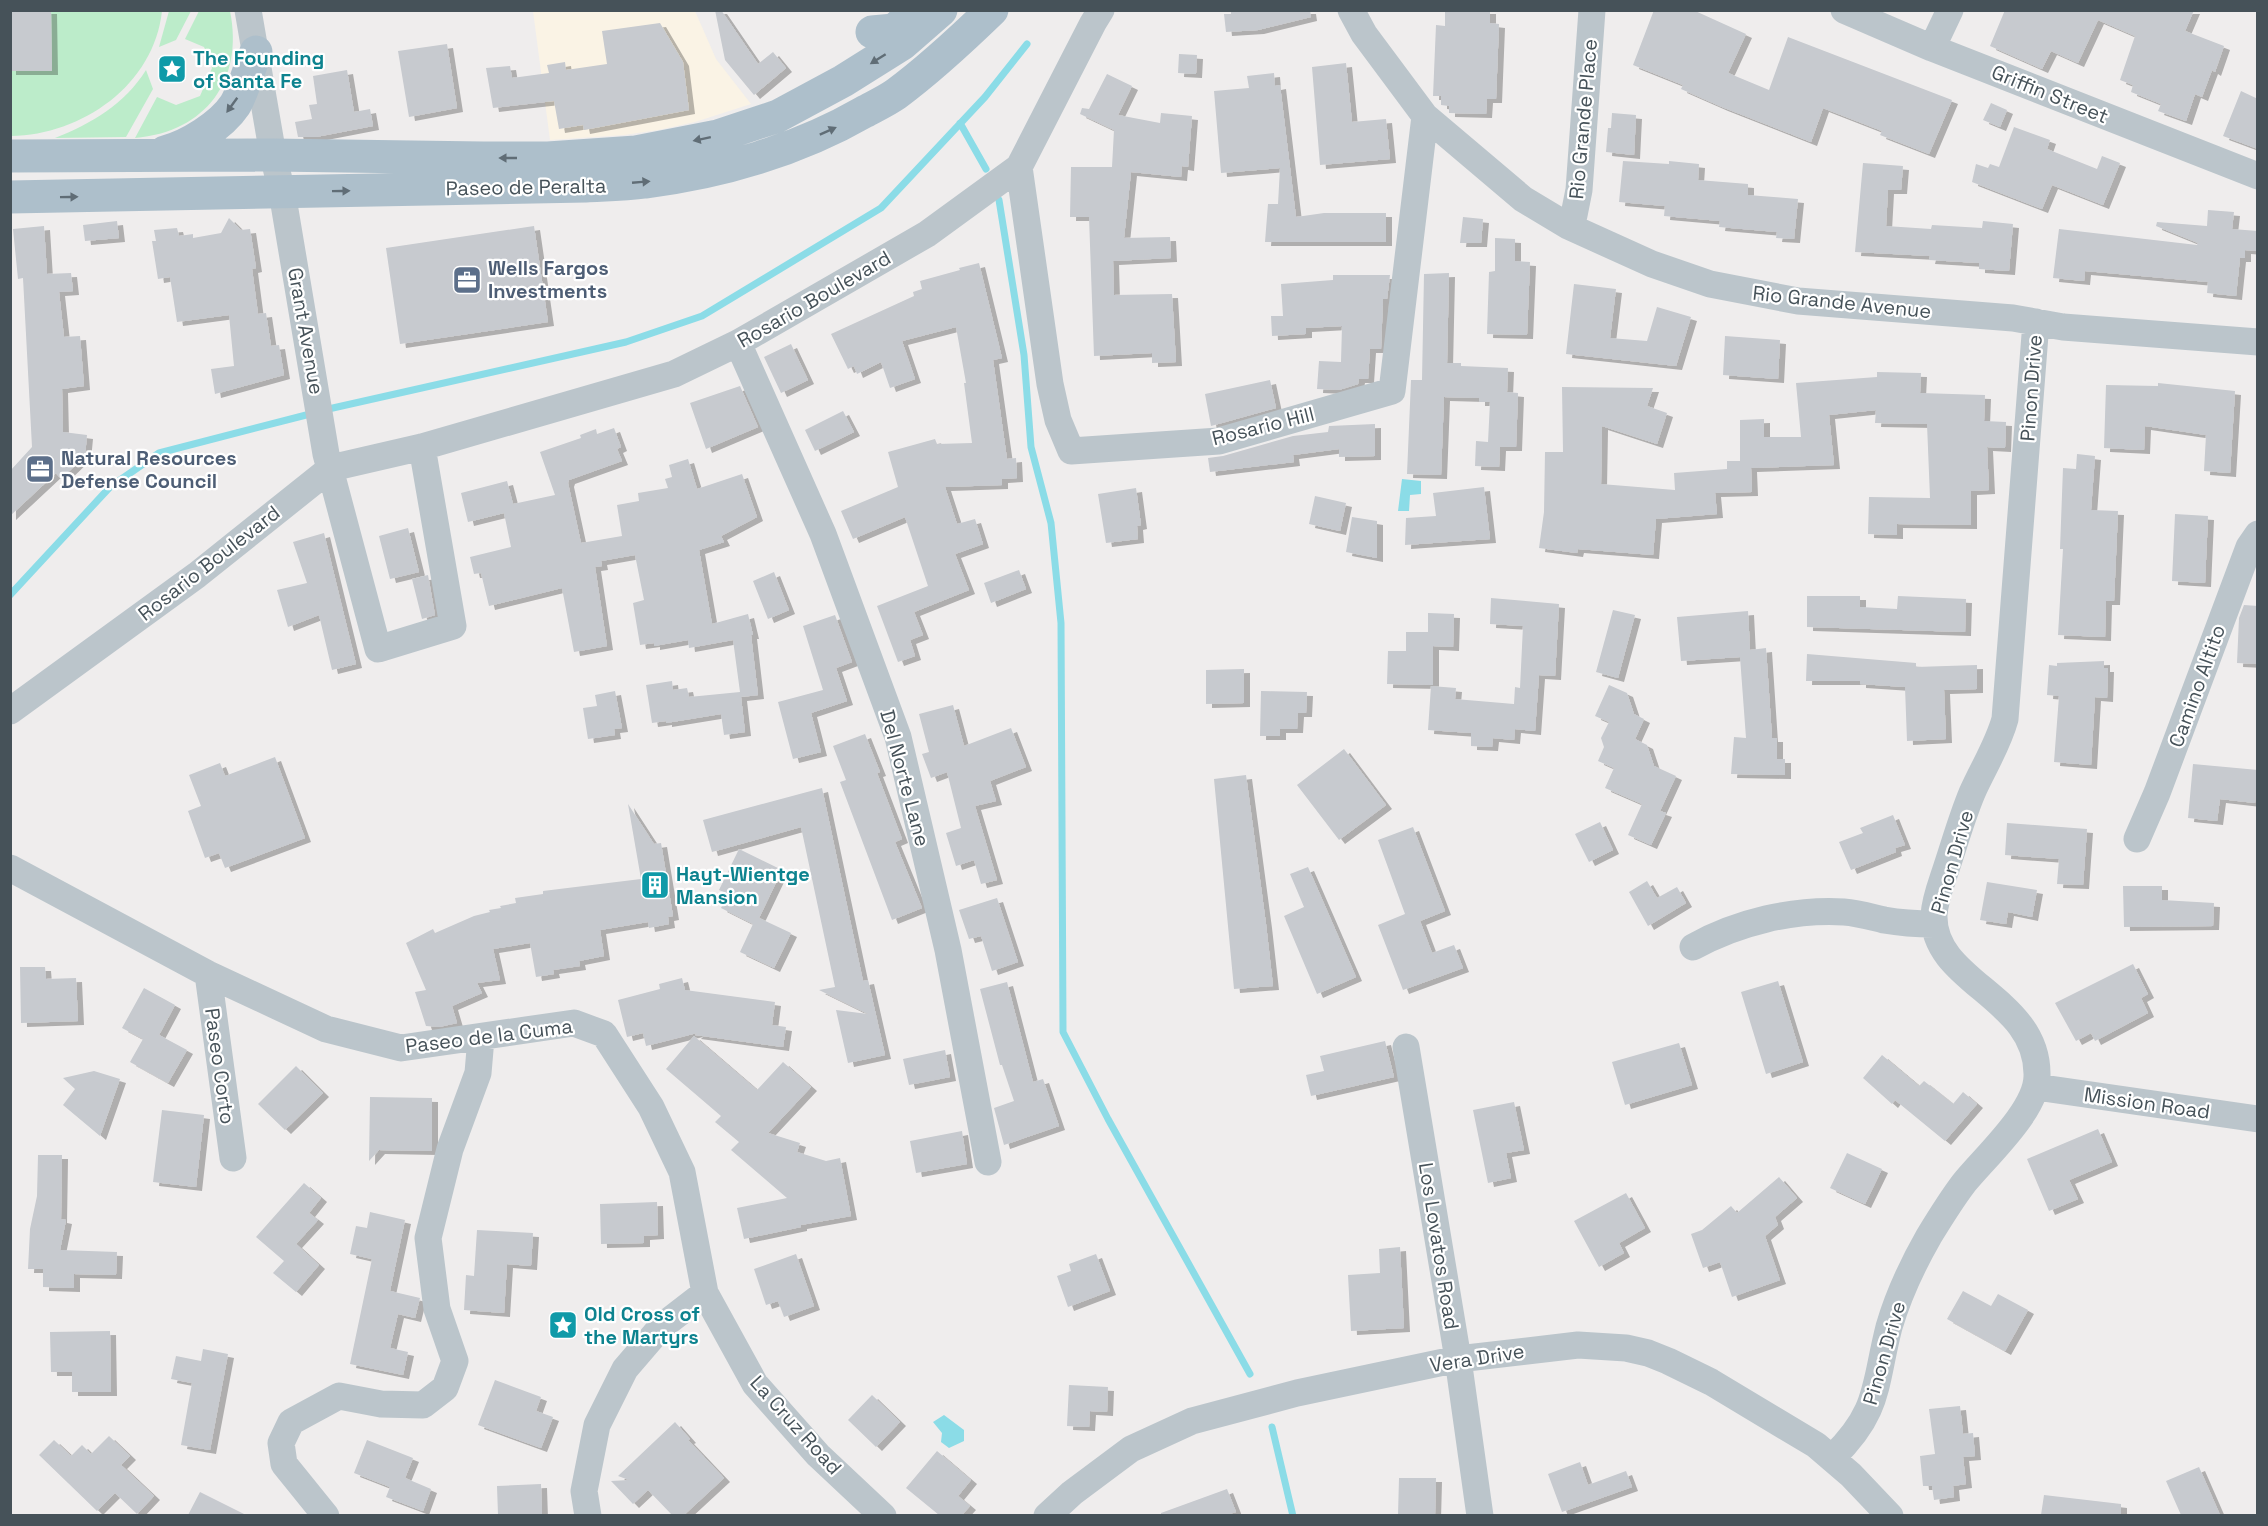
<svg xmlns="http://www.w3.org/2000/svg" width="2268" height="1526" font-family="'Space Grotesk',sans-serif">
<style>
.commercial{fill:#faf3e5}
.green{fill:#bcecca}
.water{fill:#8bdce7}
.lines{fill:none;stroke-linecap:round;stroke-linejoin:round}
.stream{stroke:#8bdce7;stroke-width:7}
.building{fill:#c7cacf;filter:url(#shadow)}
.minor{stroke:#bbc5cb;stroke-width:27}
.major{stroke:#adbfcb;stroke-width:33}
.oneway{fill:#606d76}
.labels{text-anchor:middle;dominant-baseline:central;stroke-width:4.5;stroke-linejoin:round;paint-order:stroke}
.culture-label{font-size:20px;font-weight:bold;fill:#0d838f;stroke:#fff;text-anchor:start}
.street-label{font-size:20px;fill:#465259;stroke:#fff}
.service-label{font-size:20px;font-weight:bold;fill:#4e5e75;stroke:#fff;text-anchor:start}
</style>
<defs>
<filter id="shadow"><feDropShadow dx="6" dy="4" stdDeviation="0" flood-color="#0004"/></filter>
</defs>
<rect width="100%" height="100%" fill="#efeded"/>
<path class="commercial" d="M533 11H695L716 59 751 104 695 122 658 130 624 135 550 140Z"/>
<path class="green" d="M51 11H162C154 85 82 135 11 136L10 71H52Z
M169 11H191L176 40 159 47Z
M199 11H230C244 80 206 132 135 138L157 97 176 105 200 96 212 68 204 47 185 39Z
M146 70 153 89 126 137 55 138C91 124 125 104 146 70Z"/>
<path class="water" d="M1402 479 1421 481V494L1410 495 1409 511H1398Z
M944 1415 964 1430V1441L949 1448 941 1442 942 1433 933 1422Z"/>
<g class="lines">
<path class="stream" d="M960 123 986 169
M999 200 1024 355 1031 447 1051 523 1061 623 1063 1032 1108 1119 1250 1374
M324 410 626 342 702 316 881 208 985 97 1027 44
M10 595 110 487 159 453 314 413
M1272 1427 1293 1516"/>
</g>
<path class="building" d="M10 10H51L52 71H10Z
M715 10H721L758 64 773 52 786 68 754 95 725 60Z
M1231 10H1310L1311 17 1258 30 1226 32 1224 14H1231Z
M1445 10H1490V23L1499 24 1496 99H1487L1486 114 1449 113V106L1441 105V96H1433L1436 25 1445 26Z
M1654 10H1693L1746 34 1728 73 1769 90 1788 37 1952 100 1929 154 1880 135 1882 131 1823 108 1811 142 1722 107 1681 89 1683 85 1633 65Z
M2005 10H2194L2185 31 2224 46 2215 72 2212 70 2202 97 2195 94 2186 121 2158 111 2161 104 2131 92 2133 85 2120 80 2135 36 2098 20 2078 63 2051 51 2042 69 1990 46Z
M660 23 683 62 689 110 584 130 583 125 559 129 554 101 493 108 486 68 510 66 512 78 549 73 547 65 565 62 566 70 607 64 602 31Z
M447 44 457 108 409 117 398 51Z
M1179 54 1197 55 1196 74 1178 73Z
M1346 63 1352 122 1386 119 1390 159 1320 165 1312 67Z
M347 70 354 112 370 109 373 126 316 137H298L295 122 312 119 309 105 317 104 313 76Z
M1274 73 1275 86 1280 85 1296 217 1324 213H1386V242H1265L1268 204H1278L1280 168 1221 173 1214 91 1249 88 1247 76Z
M1107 74 1132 86 1118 115 1160 123 1161 113 1192 116 1188 167 1182 166 1181 177 1131 172 1124 238 1170 237 1171 258 1113 261 1114 295 1172 294 1176 362 1152 363V353L1094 356 1089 217H1070L1071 167H1112L1114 130 1080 114 1082 108 1089 109Z
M2241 91 2258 99V149L2223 136Z
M1991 103 2007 110 2000 127 1983 120Z
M1612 113 1636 115 1634 155 1606 152 1608 128H1611Z
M2014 127 2050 140 2047 149 2097 169 2102 156 2120 163 2103 205 2052 185 2042 209 1972 182 1976 164 1988 168 1990 164 1999 167Z
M1623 161 1669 164V161L1699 164 1698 180 1748 184V195L1798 199 1794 239 1776 238 1777 232 1719 227 1720 221 1664 216 1665 206 1619 202Z
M1863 163 1903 166 1901 190H1888L1886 226 1931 229 1932 225 1982 228 1983 221 2013 224 2009 271 1979 269V263L1929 260 1930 256 1855 252Z
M2208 210 2234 212 2232 229 2258 231V251L2245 250V258H2240L2236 296 2207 293 2208 282 2085 271 2084 281 2053 278 2059 229 2197 245 2198 243 2156 226 2157 222 2207 226Z
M1463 217 1483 219 1481 243H1460Z
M229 218 241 230 250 229 256 268 252 269 258 314 266 313 271 346 279 345 284 375 215 394 211 369 234 366 229 315 177 322 170 277 158 279 152 241H156L154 230 177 228 179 236 193 234V238L221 233Z
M117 221 119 238 85 241 83 225Z
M44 226 47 274 71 273 73 291 59 292 64 337 80 336 84 386 62 389 63 432 87 435 85 456 61 479 56 473 10 516V471L32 447 23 278 18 279 13 229Z
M534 226 548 322 400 344 386 248Z
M1495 238 1515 239V261L1530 262 1527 335 1487 334 1489 272 1495 271Z
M979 263 1002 358 993 360 1007 459 1016 458 1017 478 1002 479V485L945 487 957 524 975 519 983 544 955 554 969 590 914 612 923 635 910 640 915 656 898 662 877 606 928 586 905 517 853 539 841 511 898 487 888 452 935 439 937 444 972 443 964 383H966L956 327 902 341 915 379 890 388 881 362 857 374 854 366 848 369 831 334 914 296 913 292 922 289 920 281 960 270 959 268Z
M1449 273 1447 363H1461V366L1508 368 1507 392 1518 393 1516 447H1500L1499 467 1475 466 1476 441 1488 442 1490 402H1479V398L1444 397 1441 475 1407 474 1411 380H1422L1424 274Z
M1333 275H1390L1387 299H1383L1381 349H1370L1368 379H1359L1358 384 1339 390 1317 389 1319 361 1341 362 1342 326 1306 328V334L1272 336 1271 316H1283L1281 284 1333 280Z
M1574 284 1616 289 1610 338 1647 341 1657 307 1691 317 1676 366 1566 354Z
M1725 336 1780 340 1778 379 1723 375Z
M791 344 808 380 781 393 764 357Z
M1877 372 1921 373 1920 393 1985 395 1984 421 2006 422 2005 448 1987 447 1989 490 1971 491V525L1897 524V535L1868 534 1869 497 1930 498 1927 424 1875 423 1876 410 1829 415 1834 465 1751 468 1752 492 1715 493 1717 514 1656 519 1653 555 1578 549 1577 553 1539 548 1544 512 1545 452H1563L1562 387 1653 388 1647 406 1667 413 1657 444 1602 426 1601 484 1675 490 1674 473 1727 469V461H1740V420L1764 419V437H1801L1796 383 1877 377Z
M1270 380 1276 408 1211 426 1205 394Z
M2158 383 2235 391 2230 473 2204 471 2206 435 2145 426 2144 450 2104 448 2106 385 2158 386Z
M740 386 758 427 706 449 690 403Z
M843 411 854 432 815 451 805 430Z
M1375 424V456L1339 457V449L1293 455 1294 462 1210 472 1208 458 1223 456 1293 436 1328 432 1329 426Z
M614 428 621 447 617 449 622 461 569 480 568 483 581 543 622 536 617 505 639 501 638 493 668 488 665 479 672 477 669 465 688 459 697 489 742 474 757 517 721 536 724 542 699 550 712 624 748 614 753 635H751L758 695 741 697 745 732 724 735 721 714 666 723V721L652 723 646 685 672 681 673 690 687 688 689 697 740 692 733 640 689 648 688 640 654 646V643L640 645 633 603 644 600 635 555 601 561 602 566 595 567 607 646 574 652 562 588 489 606 481 573 474 574 470 557 511 547 504 513 468 522 461 493 507 481 513 504 555 495 540 452 581 438 580 435 596 429 597 434Z
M2077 454 2095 456 2091 510 2118 511 2114 601H2106L2105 637 2058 635 2063 549H2060L2063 468 2076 469Z
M1484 487 1490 539 1405 545 1406 518 1436 516 1433 493Z
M1136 488 1141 525 1137 526 1138 539 1106 543 1098 494Z
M1315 496 1346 503 1340 531 1309 524Z
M2175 514 2208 516 2205 583 2172 581Z
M1352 517 1377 521V558L1346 552Z
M408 528 419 572 390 579 379 536Z
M324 533 356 664 332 670 319 615 288 627 277 590 307 583 293 542Z
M1019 570 1026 589 991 603 984 583Z
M774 572 789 610 768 619 753 581Z
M428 575 435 615 422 619 412 579Z
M1807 596H1860V607L1897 609 1898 596 1966 599 1965 632 1807 627Z
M1491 598 1559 604 1555 676 1539 675 1535 731 1515 729 1514 740 1493 738 1492 747 1471 746V733L1428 730 1431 686 1456 688 1455 699 1514 704 1515 687 1520 688 1523 626 1490 624Z
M2244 605 2258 606V664L2237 663 2239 618Z
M1613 610 1635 615 1618 678 1596 672Z
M1748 611 1750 650 1766 648 1772 738H1777V759H1785V775L1731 774 1734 737 1746 738 1740 657 1681 661 1677 617Z
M1428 613 1454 614 1453 647 1433 646V685L1387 684 1388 651H1406V632H1428Z
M835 615 852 662 836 668 847 701 811 713 821 752 793 759 778 702 823 690 803 626Z
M1807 654 1916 663V667L1977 665V689L1944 690 1946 739 1907 741 1905 687 1860 684V681H1806Z
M2104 661V668H2108L2107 698 2095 697 2091 765 2054 762 2059 696 2047 695 2049 665 2057 666V663Z
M1244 669V703L1206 704V670Z
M1609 685 1627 693 1634 714 1644 719 1635 739 1647 745 1654 766 1676 776 1660 811 1666 813 1651 845 1628 835 1642 804 1605 788 1614 768 1598 761 1604 747 1601 738 1609 722 1595 716Z
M615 691 622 728 614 729 615 735 588 739 583 708 597 706 595 695Z
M1261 691 1307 692 1306 713H1298L1297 729H1280V736H1260Z
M953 705 964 746 1011 728 1026 767 990 781 996 801 975 806 997 880 981 884 974 860 956 866 946 833 961 828 947 772 931 778 922 754 929 752 919 714Z
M865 734 880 772 877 773 902 839 895 842 922 908 892 920 840 782 846 780 833 746Z
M1344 749 1386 805 1339 840 1297 785Z
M275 757 305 838 225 868 219 853 205 858 188 811 201 806 189 775 220 763 225 776Z
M2193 764 2258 770 2255 803 2220 799 2217 821 2188 818Z
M1246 775 1266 924 1273 986 1234 989 1214 779Z
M822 788 863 981 868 980 885 1055 848 1063 836 1010 868 1014 819 990 835 987 801 827 712 852 703 820Z
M628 804 654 844 661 843 673 916 668 917 669 924 649 928 648 922 600 930 604 956 579 961 580 966 553 970 554 974 536 977 530 943 493 949 500 980 477 983 482 993 452 1006 457 1023 439 1027 426 1026 415 992 426 990 406 943 433 929 435 933 474 916 490 912 489 910 501 908 500 906 516 903 515 898 543 894V891L641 879Z
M1893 815 1905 845 1895 848 1896 852 1851 870 1839 842 1863 833 1860 828Z
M1600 822 1613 850 1589 862 1575 834Z
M2007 823 2087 829 2083 885 2057 884 2059 859 2005 855Z
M1413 827 1445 911 1420 921 1432 953 1454 945 1463 968 1403 990 1378 925 1405 914 1378 840Z
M739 849 782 870 759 918 791 933 774 968 740 952 753 924 721 908 728 894 719 890Z
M1308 867 1356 977 1317 994 1284 916 1304 907 1290 874Z
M1647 881 1657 898 1677 887 1686 903 1648 926 1629 892Z
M1987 882 2037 890 2032 917 2008 912 2006 924 1980 920Z
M2123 886H2162V900L2214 903 2213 926 2124 927Z
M997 898 1018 962 992 971 981 936 969 939 959 910Z
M2133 964 2148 994 2141 998 2148 1013 2095 1041 2091 1033 2076 1041 2055 1003Z
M20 967H45L46 979 76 978 78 1021 21 1023Z
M682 978 685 990 775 1002 772 1025 786 1027 783 1047 695 1035 697 1033 646 1046 643 1033 627 1037 618 1000 660 989 659 984Z
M1778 981 1803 1062 1766 1074 1741 992Z
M1007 982 1033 1082 1043 1079 1059 1126 1004 1145 994 1108 1014 1101 1002 1065H1000L980 989Z
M144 988 175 1005 159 1035 187 1050 168 1083 130 1062 143 1039 122 1028Z
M694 1036 757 1090 783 1062 811 1087 768 1133 800 1143 797 1152 826 1161 840 1158 851 1216 801 1225V1227L744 1239 737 1208 787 1198 731 1150 739 1142 715 1122 721 1116 666 1069Z
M1385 1041 1394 1077 1311 1096 1306 1075 1324 1071 1320 1056Z
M1679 1043 1692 1085 1625 1105 1612 1062Z
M945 1050 950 1077 909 1085 903 1059Z
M1882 1055 1919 1086 1924 1081 1953 1104 1963 1092 1977 1104 1945 1141 1895 1100 1892 1104 1863 1078Z
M296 1066 323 1093 285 1130 258 1104Z
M94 1071 120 1079 100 1136 63 1105 75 1089 63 1078Z
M370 1097 432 1098V1151L379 1150 369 1161Z
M1514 1102 1524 1150 1506 1153 1511 1178 1488 1183 1473 1110Z
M162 1110 204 1115 196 1187 153 1182Z
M2098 1129 2112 1162 2069 1180 2078 1199 2049 1211 2027 1159Z
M962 1131 967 1164 916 1173 910 1141Z
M1847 1153 1882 1169 1865 1204 1830 1188Z
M38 1155H62L61 1219 66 1220 60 1250 117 1252 116 1275 74 1274V1288L43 1287V1269H28L30 1229 37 1196Z
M1779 1177 1797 1198 1775 1217 1778 1225 1765 1236 1780 1280 1732 1297 1720 1262 1703 1268 1691 1234 1702 1230 1731 1206 1737 1213Z
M304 1183 321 1198 309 1213 318 1220 296 1244 319 1265 296 1292 273 1273 284 1261 256 1237Z
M1626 1193 1645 1228 1619 1243 1624 1253 1599 1267 1574 1221Z
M657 1202 658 1235 644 1236V1243L601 1244 600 1204Z
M370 1212 405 1220 390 1291 420 1298 415 1318 398 1314 390 1348 408 1352 403 1375 350 1364 372 1259 350 1254 356 1226 367 1228Z
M477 1230 533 1233 531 1266 507 1264 504 1313 464 1310 466 1275 474 1276Z
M1400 1247 1404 1328 1351 1331 1348 1275 1380 1273 1379 1249Z
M796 1254 814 1306 784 1317 778 1301 766 1305 754 1269Z
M1096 1254 1110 1291 1068 1307 1057 1276 1071 1271 1069 1264Z
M1963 1291 1991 1306 1998 1294 2028 1310 2005 1351 1947 1319Z
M110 1331 111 1392H72V1372H51L50 1332Z
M203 1349 228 1354 210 1450 181 1445 192 1383 171 1379 176 1356 201 1361Z
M495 1380 541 1397 536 1411 553 1417 541 1448 478 1425Z
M1069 1385 1108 1387 1107 1412 1090 1411 1089 1427 1067 1426Z
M872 1395 900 1422 876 1447 848 1420Z
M1960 1406 1963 1434 1973 1433 1975 1456 1963 1457 1966 1484 1953 1486 1954 1497 1934 1500 1932 1486H1923L1920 1456 1935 1454 1929 1409Z
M675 1422 690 1439 688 1440 724 1478 684 1515H672L648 1490 633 1504 611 1481 629 1480 618 1476Z
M109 1436 130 1456 121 1465 154 1496 137 1514 115 1493 97 1511 39 1455 54 1440 71 1456 82 1445 91 1454Z
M367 1440 413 1458 405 1478 431 1489 423 1511 386 1497 390 1487 354 1473Z
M937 1451 971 1480 958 1496 970 1506 962 1515H939L906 1488Z
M1580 1462 1588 1485 1626 1471 1632 1487 1562 1512 1548 1474Z
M2199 1467 2220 1515H2181L2166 1481Z
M1399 1478H1436L1435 1515H1398Z
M541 1484 542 1515H498L497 1486Z
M1227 1489 1236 1512 1226 1515H1161V1513Z
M200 1492 246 1515H188Z
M2044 1495 2121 1504V1515H2041Z"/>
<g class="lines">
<path class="minor" d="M248 10 273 155 282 192 326 454 378 649 453 626 422 447
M1351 10 1364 34 1425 116 1523 199 1568 226 1652 264 1710 284 1798 301 2013 318 2063 327 2258 342
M1844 10 1932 48 2258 176
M1932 48 1950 10
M1019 167 1050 384 1058 420 1071 451 1219 441 1392 391 1425 116
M1568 226 1574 215 1579 190 1592 10
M738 343 823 534 898 737 948 950 988 1162
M10 711 197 575 331 468 422 447 674 374 738 343 927 234 1019 167 1093 23 1101 10
M2137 839 2157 793 2249 547 2258 534
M10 868 208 974 326 1029 401 1048 574 1023 604 1034 651 1107 682 1172 705 1293 661 1327 625 1369 597 1425 584 1491 588 1516
M1693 947C1738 922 1793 909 1844 912 1858 913 1871 917 1884 920 1901 923 1918 924 1934 924
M208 974 233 1158
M1406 1047 1458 1359 1480 1516
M2036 1087 2258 1119
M705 1293 755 1384 818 1455 883 1516
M1833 1457C1880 1411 1874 1386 1889 1327 1898 1296 1913 1264 1929 1236 1940 1218 1951 1200 1964 1183 1986 1156 2037 1110 2037 1076 2039 997 1932 983 1934 915 1935 898 1942 882 1947 866 1955 842 1962 817 1972 793 1983 768 1998 745 2005 719L2036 322
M326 1516 284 1464 281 1443 291 1422 339 1396 381 1404 423 1405 445 1388 455 1361 437 1309 428 1238 450 1149 478 1073 481 1038
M1047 1516 1072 1493 1131 1449 1192 1421 1297 1393 1458 1359 1578 1345 1626 1348 1648 1353 1668 1361 1711 1382 1816 1445 1851 1475 1890 1516"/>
<path class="major" d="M872 32 894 30 915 12
M165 152C188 146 221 126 235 105 243 92 249 68 256 52
M10 156 273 155 483 158H548L636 152 718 136 778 116 843 81 902 44 941 10
M10 197 586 186C605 185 625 185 645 182 720 173 798 150 864 112 875 106 886 101 896 94 930 69 962 39 992 10"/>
</g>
<defs><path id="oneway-solid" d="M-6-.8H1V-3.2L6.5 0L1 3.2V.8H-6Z" transform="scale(1.5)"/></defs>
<g class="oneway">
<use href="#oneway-solid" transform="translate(878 59) rotate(148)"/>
<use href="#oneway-solid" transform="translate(232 105) rotate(126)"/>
<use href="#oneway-solid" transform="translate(828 131) rotate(-24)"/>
<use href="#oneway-solid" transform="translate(702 139) rotate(168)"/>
<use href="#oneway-solid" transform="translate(508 158) rotate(180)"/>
<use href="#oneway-solid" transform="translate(641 182) rotate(-5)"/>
<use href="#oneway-solid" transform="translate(341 191) rotate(-1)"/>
<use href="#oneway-solid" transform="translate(69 197) rotate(-1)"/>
</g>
<defs>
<g id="sight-square" transform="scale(1.5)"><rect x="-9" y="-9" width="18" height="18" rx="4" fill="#0f9aa8" stroke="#fff"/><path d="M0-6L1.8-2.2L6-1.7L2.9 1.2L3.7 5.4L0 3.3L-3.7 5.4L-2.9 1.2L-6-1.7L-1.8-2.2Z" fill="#fff"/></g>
<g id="office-square" transform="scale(1.5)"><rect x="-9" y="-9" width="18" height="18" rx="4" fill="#5c6f8a" stroke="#fff"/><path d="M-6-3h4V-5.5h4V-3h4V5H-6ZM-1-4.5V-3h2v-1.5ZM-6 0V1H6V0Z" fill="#fff"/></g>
<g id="building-square" transform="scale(1.5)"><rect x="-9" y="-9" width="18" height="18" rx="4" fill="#0f9aa8" stroke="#fff"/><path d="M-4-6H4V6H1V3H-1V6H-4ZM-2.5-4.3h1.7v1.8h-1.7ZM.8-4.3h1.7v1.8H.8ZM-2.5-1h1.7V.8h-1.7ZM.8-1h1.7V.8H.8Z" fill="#fff"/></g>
</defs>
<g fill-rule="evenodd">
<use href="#sight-square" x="172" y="69"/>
<use href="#office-square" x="467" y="280"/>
<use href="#office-square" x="40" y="469"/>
<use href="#building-square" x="655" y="885"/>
<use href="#sight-square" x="563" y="1325"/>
</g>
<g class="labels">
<g class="culture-label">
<text x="193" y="58">The Founding<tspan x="193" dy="23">of Santa Fe</tspan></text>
<text x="676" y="874">Hayt-Wientge<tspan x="676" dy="23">Mansion</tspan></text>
<text x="584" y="1314">Old Cross of<tspan x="584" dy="23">the Martyrs</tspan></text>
</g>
<g class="street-label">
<text transform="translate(2050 94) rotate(22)">Griffin Street</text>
<text transform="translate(1583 119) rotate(-85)">Rio Grande Place</text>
<text transform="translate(526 187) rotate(-1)">Paseo de Peralta</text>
<text transform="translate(814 299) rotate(-30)">Rosario Boulevard</text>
<text transform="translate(1842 302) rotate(6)">Rio Grande Avenue</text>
<text transform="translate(306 331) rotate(80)">Grant Avenue</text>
<text transform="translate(2031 388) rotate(-86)">Pinon Drive</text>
<text transform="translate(1263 426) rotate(-14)">Rosario Hill</text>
<text transform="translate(209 563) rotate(-38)">Rosario Boulevard</text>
<text transform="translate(2197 686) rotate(-70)">Camino Altito</text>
<text transform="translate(905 778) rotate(75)">Del Norte Lane</text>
<text transform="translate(1952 862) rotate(-74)">Pinon Drive</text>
<text transform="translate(489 1036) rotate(-7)">Paseo de la Cuma</text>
<text transform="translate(220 1066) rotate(82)">Paseo Corto</text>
<text transform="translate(2147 1103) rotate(8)">Mission Road</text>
<text transform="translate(1439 1246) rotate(81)">Los Lovatos Road</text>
<text transform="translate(1884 1353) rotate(-74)">Pinon Drive</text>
<text transform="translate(1477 1358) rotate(-9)">Vera Drive</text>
<text transform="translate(796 1425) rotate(48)">La Cruz Road</text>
</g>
<g class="service-label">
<text x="488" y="268">Wells Fargos<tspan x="488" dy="23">Investments</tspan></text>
<text x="61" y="458">Natural Resources<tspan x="61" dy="23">Defense Council</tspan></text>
</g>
</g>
<rect width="2268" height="1526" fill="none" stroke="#465259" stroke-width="24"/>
</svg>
